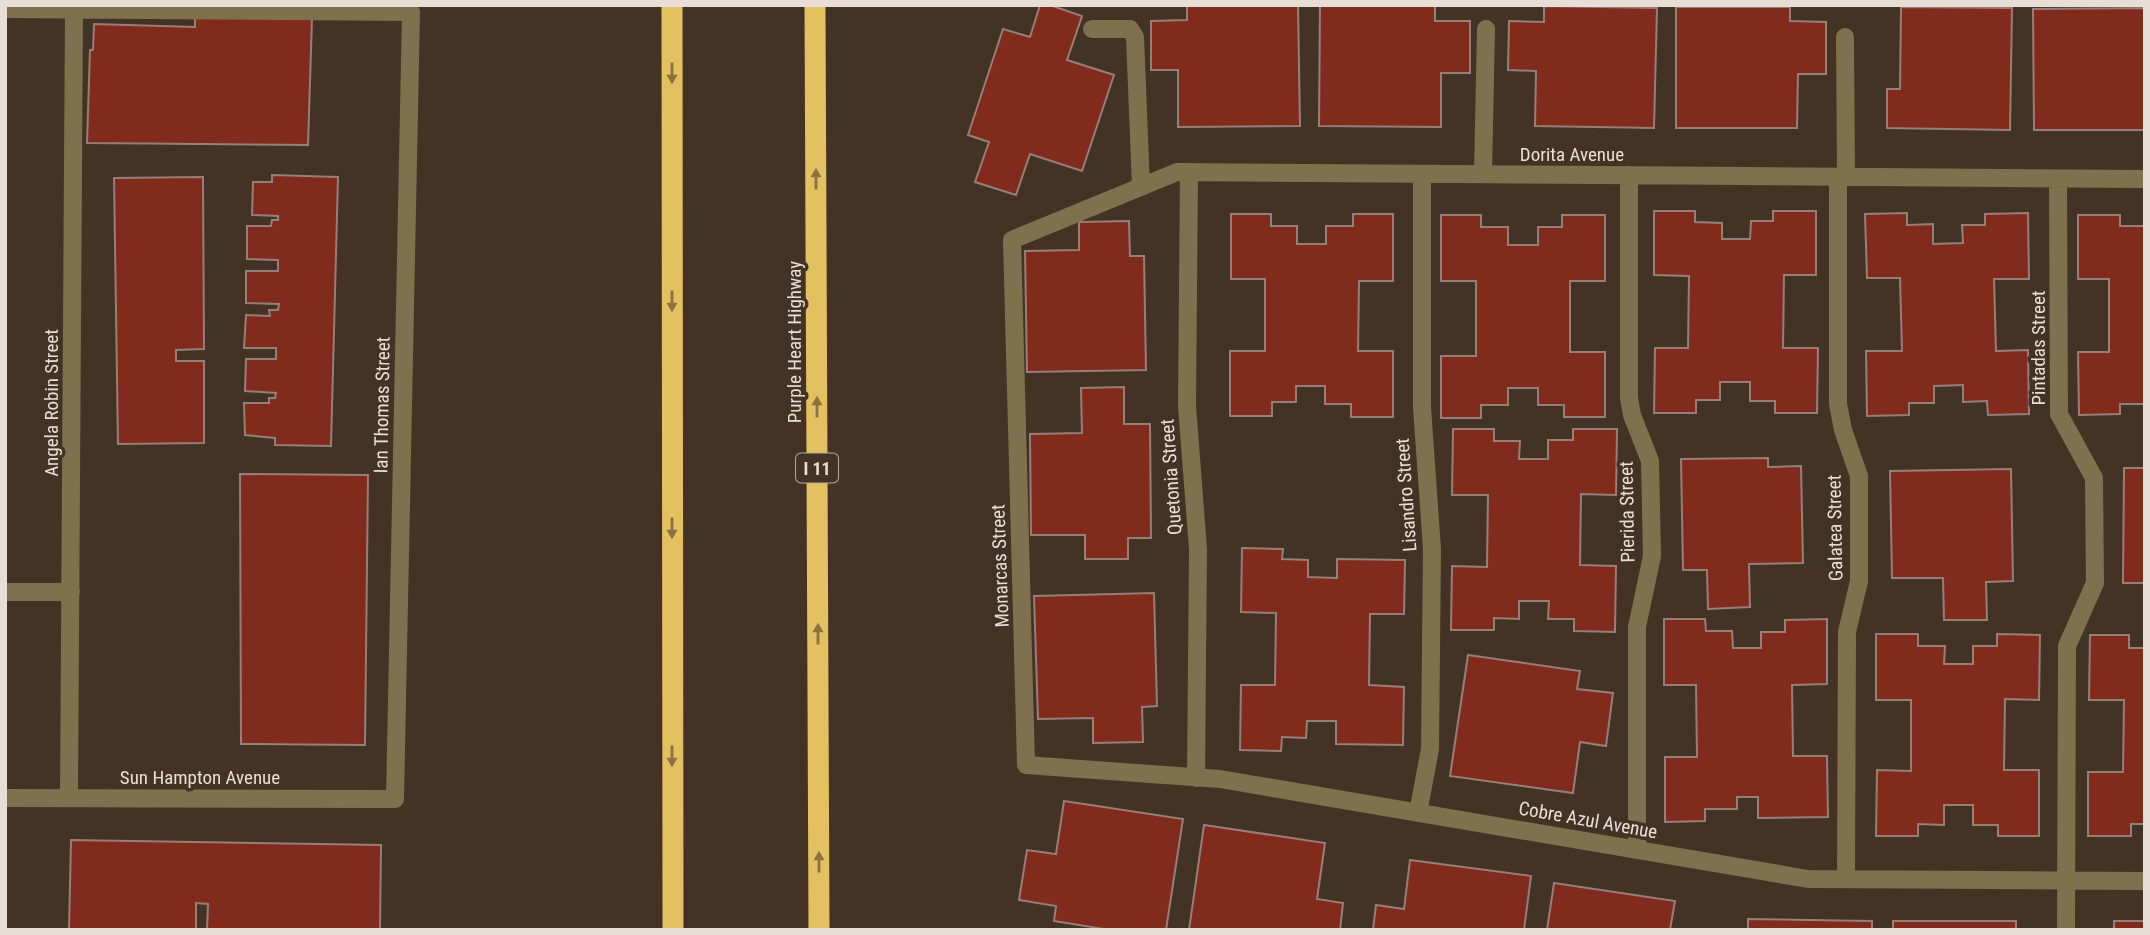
<svg xmlns="http://www.w3.org/2000/svg" width="2150" height="935" font-family="'Roboto Condensed',sans-serif">
<style>
.building{fill:#812b1d;stroke:#987e79;stroke-width:2}
.lines{fill:none;stroke-linecap:round;stroke-linejoin:round}
.minor{stroke:#7f714d;stroke-width:18}
.highway{stroke:#e3c060;stroke-width:21}
.oneway{fill:#8b7240}
.labels{text-anchor:middle;dominant-baseline:central;stroke-width:7;stroke-linejoin:round;paint-order:stroke}
.shield{fill:#433325;stroke:#b7aba0;stroke-width:2}
.shield-label{font-size:18px;font-weight:bold;fill:#e9ded5}
.street-label{font-size:19px;fill:#e9ded5;stroke:#433325}
</style>
<rect width="100%" height="100%" fill="#433325"/>
<path class="building" d="M1040 5H1050L1082 16 1067 60 1114 75 1082 171 1030 154 1016 195 975 182 989 142 968 135 1003 29 1030 37Z
M1187 5H1298L1300 126 1178 127V70H1151V21L1187 20Z
M1320 5 1435 6V21H1470V73H1441V127L1319 126Z
M1544 6 1657 8 1654 128 1535 126 1536 71 1508 70 1509 21 1544 22Z
M1676 7H1790V21L1826 22V74H1798L1797 128H1676Z
M1901 7 2012 8 2010 130 1887 128V89H1900Z
M2145 8V130H2034L2033 9Z
M195 15 312 18 308 145 87 143 90 50H93L94 24 195 27Z
M272 175 338 177 331 446 275 445V438L245 435 244 403H269V398H275L276 393 245 391 246 359H276V348H244L246 315 270 316 269 310H278L279 304 246 303V271H278V260L247 259V226H271L272 220H278V216L252 215 253 182H272Z
M203 177 204 349 176 350V361H204V443L118 444 114 178Z
M1654 211H1695V222L1722 223V239H1750L1751 221H1773V211H1816V275H1784L1783 348H1818L1817 413H1775V401H1750V382H1720V400H1696V413H1654L1655 348H1688L1689 276 1654 275Z
M1907 213V225L1933 224V244L1963 243 1962 225H1985V214L2028 213 2029 279H1994L1996 351 2028 350 2029 414 1988 415 1987 401 1963 402V385L1934 386V403H1909V415L1867 416 1866 351H1902L1900 278H1867L1865 214Z
M1231 214H1271V226H1297V244H1326V226H1353V214H1393V281H1359L1358 351H1393V417H1351V404H1325V386H1296V402H1272V416H1230V351H1265V279H1231Z
M1441 215H1481V227H1508V245H1538V227H1562V215H1605V281H1570V352H1605V417H1564V405H1538V388H1508V405H1481V418H1441V356H1476V281H1441Z
M2078 215H2120V226H2145V404H2120V414L2079 415 2078 352H2109V279H2078Z
M1129 221 1130 256H1144L1146 370 1027 372 1025 251 1079 250V222Z
M1124 387V424H1150L1151 538H1128V559H1085V535H1031L1030 434 1082 433 1081 388Z
M1453 429H1494V441H1520L1519 459H1548V440H1573V429H1617L1616 495 1581 494 1580 565 1616 566 1615 632 1574 631V619H1548L1549 601H1519V619L1494 618V630H1451L1452 566 1487 567 1488 495H1452Z
M1768 458V467L1801 466 1803 563 1749 564 1750 607 1708 609 1707 570H1683L1681 459Z
M2124 468H2145V583H2123Z
M2011 469 2013 581 1986 582 1987 620H1944L1943 578H1892L1890 471Z
M240 474 368 475 365 745 241 744Z
M1242 548 1283 549 1282 559 1308 560V577L1337 578V559L1405 560 1404 614H1370L1369 685 1404 687 1403 745 1336 744V721H1307L1306 738 1282 737 1281 751 1240 750 1241 685H1275L1276 613 1241 612Z
M1154 593 1157 706 1142 707 1143 742 1093 743V718L1038 719 1034 596Z
M1664 619H1705L1706 631H1732L1733 648H1761V632H1785V620L1827 619V684L1792 685 1793 756H1827L1828 817 1758 818V797H1737V809H1705V821L1665 822V757H1697L1696 685H1664Z
M1876 634H1918V646H1945L1944 664H1973V646H1997V634L2040 635 2039 700 2005 699 2004 770H2039V836H1998V825H1973V805H1944V825L1918 824V836H1876L1877 770 1911 771V700H1876Z
M2090 635H2129V648H2145V824H2131V836H2088V772H2123L2124 700H2089Z
M1468 655 1580 671 1577 689 1613 693 1606 746 1580 742 1573 793 1450 776Z
M1064 801 1183 819 1166 930H1110L1054 921 1056 906 1019 900 1027 850 1056 854Z
M1204 825 1325 843 1317 899 1343 903 1340 930H1189Z
M71 840 381 845 380 930H207L208 904 196 903V930H69Z
M1410 860 1531 876 1524 930H1373L1376 905 1404 909Z
M1554 883 1675 901 1670 930H1547Z
M1748 919 1872 921V930H1748Z
M1893 921H2016V930H1893Z
M2114 921H2145V930H2114Z"/>
<g class="lines">
<path class="minor" d="M5 9 411 12 395 799 5 798
M1092 29H1130L1135 37 1141 187
M1845 37 1846 177
M1189 172 1187 406 1198 549 1196 778
M1483 174 1486 29
M1629 175V398L1632 415 1650 461 1652 556 1637 627V850
M1838 177V404L1843 430 1859 476V581L1847 632 1846 879
M2058 179 2059 414 2094 478 2095 583 2067 646 2066 930
M2145 179 1177 172 1012 240 1026 765 1220 779 1808 879 2145 881
M5 592H71
M69 797 74 10
M1418 813 1430 749 1432 549 1422 407V174"/>
<path class="highway" d="M672 5 673 930
M815 5 819 930"/>
</g>
<defs><path id="oneway-solid" d="M-6-.8H1V-3.2L6.5 0L1 3.2V.8H-6Z" transform="scale(1.75)"/></defs>
<g class="oneway">
<use href="#oneway-solid" transform="translate(672 73) rotate(90)"/>
<use href="#oneway-solid" transform="translate(816 179) rotate(-90)"/>
<use href="#oneway-solid" transform="translate(672 301) rotate(90)"/>
<use href="#oneway-solid" transform="translate(817 407) rotate(-90)"/>
<use href="#oneway-solid" transform="translate(672 528) rotate(90)"/>
<use href="#oneway-solid" transform="translate(818 634) rotate(-90)"/>
<use href="#oneway-solid" transform="translate(672 756) rotate(90)"/>
<use href="#oneway-solid" transform="translate(819 862) rotate(-90)"/>
</g>
<g class="labels">
<rect class="shield" x="796" y="453.5" width="42" height="29" rx="5"/>
<g class="shield-label">
<text x="817" y="468">I 11</text>
</g>
<g class="street-label">
<text x="1572" y="154">Dorita Avenue</text>
<text transform="translate(794 342) rotate(-90)">Purple Heart Highway</text>
<text transform="translate(2038 348) rotate(-90)">Pintadas Street</text>
<text transform="translate(51 403) rotate(-90)">Angela Robin Street</text>
<text transform="translate(382 405) rotate(-89)">Ian Thomas Street</text>
<text transform="translate(1171 477) rotate(-94)">Quetonia Street</text>
<text transform="translate(1406 495) rotate(-94)">Lisandro Street</text>
<text transform="translate(1627 512) rotate(-91)">Pierida Street</text>
<text transform="translate(1835 528) rotate(-91)">Galatea Street</text>
<text transform="translate(1000 566) rotate(-92)">Monarcas Street</text>
<text x="200" y="777">Sun Hampton Avenue</text>
<text transform="translate(1588 820) rotate(10)">Cobre Azul Avenue</text>
</g>
</g>
<rect width="2150" height="935" fill="none" stroke="#e9ded5" stroke-width="14"/>
</svg>
